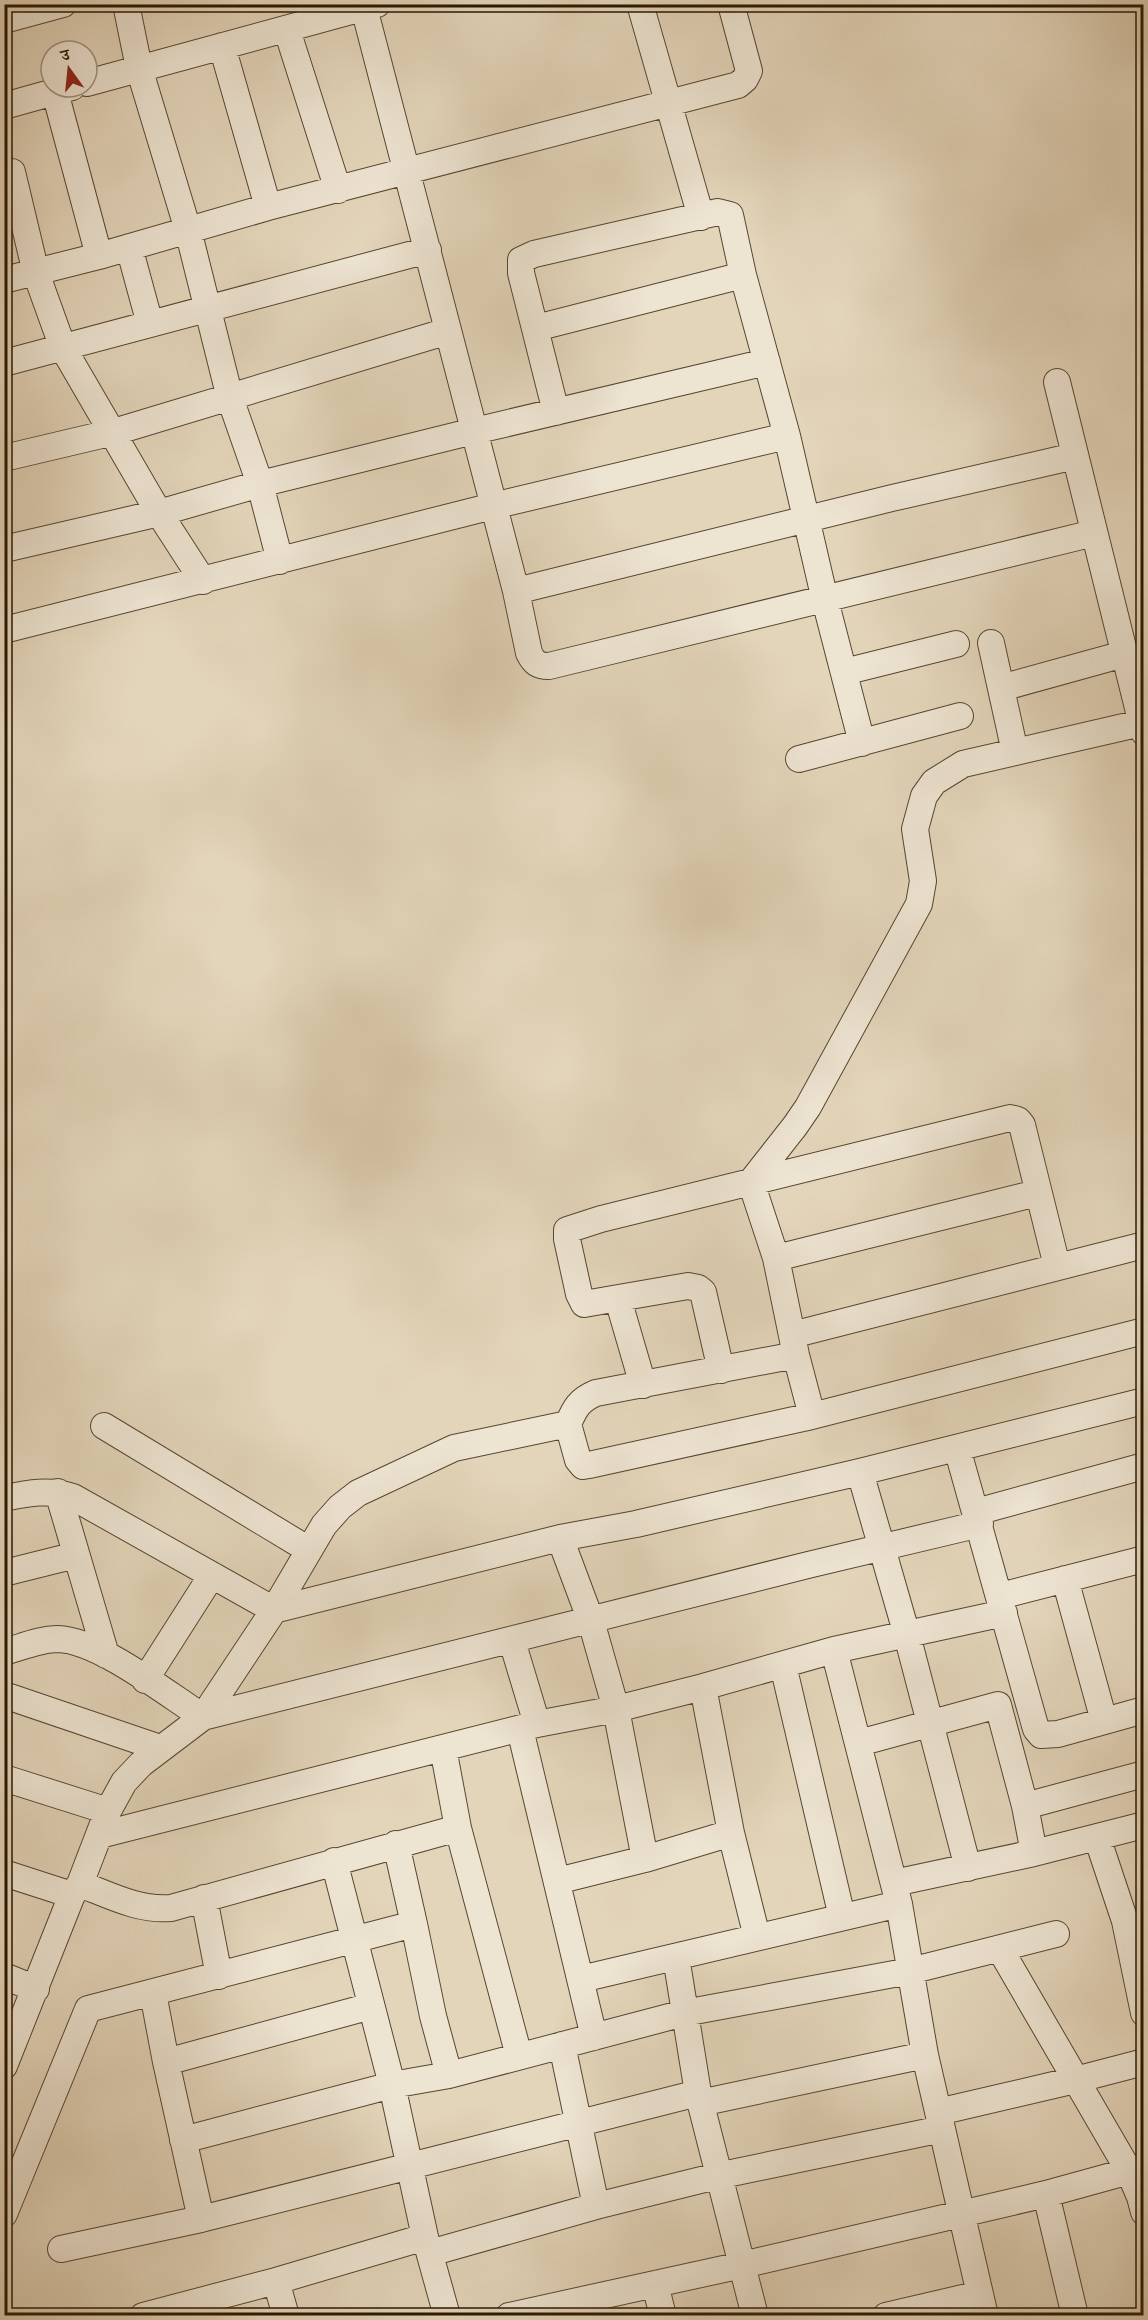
<svg xmlns="http://www.w3.org/2000/svg" width="1148" height="2320" font-family="'IM FELL English','Noto Serif Devanagari',serif">
<style>
.lines{fill:none;stroke-linecap:round;stroke-linejoin:round}
.minor-casing{stroke:#584630;stroke-width:28}
.minor{stroke:#ede4d2;stroke-width:26}
</style>
<rect width="100%" height="100%" fill="#e3d5ba"/>
<filter id="stains"><feTurbulence type="fractalNoise" baseFrequency=".00333" numOctaves="4"/><feColorMatrix values="0 0 0 0 .2 0 0 0 0 .09 0 0 0 0 .02 0 0 0 .5 -.17"/></filter>
<radialGradient id="worn" r=".72"><stop offset=".6" stop-color="#630" stop-opacity="0"/><stop offset="1" stop-color="#630" stop-opacity=".3"/></radialGradient>
<g class="lines">
<g class="minor-casing">
<path id="minor" d="M126 4 139 68 188 230 230 398 260 484 280 561
M363 4 516 591 529 653C534 663 538 666 549 666L1094 533
M640 4 701 217
M4 20 63 4
M287 30 338 190
M222 46 268 207
M87 83 377 4
M55 92 99 256
M4 106 72 87
M4 173 12 172 36 273 63 348 159 513 203 581
M129 247 150 324
M4 280 99 256 268 207 738 85 745 79 749 71 731 4
M536 328 743 275
M4 363 428 250
M1057 382 1144 732
M556 412 521 273V260L534 254 718 212 730 215 743 275 787 436 825 600 862 743
M4 458 114 432 448 331
M4 549 159 513 260 484 474 431 767 362
M516 591 892 498 1075 456
M4 630 493 506 787 436
M991 643 1015 752
M844 672 956 644
M1001 688 1124 654
M799 759 960 716
M776 1258 1037 1193
M618 1299 643 1385
M792 1335 1144 1245
M721 1370 703 1292 698 1288 688 1286 584 1304 579 1294 567 1239V1230L601 1219 1010 1118 1018 1120 1022 1125 1057 1266
M812 1416 796 1355 776 1258 751 1182 795 1126 808 1107 919 904 923 881 915 829 924 796 934 782 963 764 1141 723
M568 1424 578 1460 583 1466 589 1465 812 1416 1144 1331
M104 1426 309 1550
M957 1448 1036 1729 1041 1735 1058 1734 1144 1710
M860 1472 907 1635 968 1868
M58 1492 106 1655
M4 1498C29 1493 49 1489 73 1497L274 1610 560 1538 636 1524 860 1472 1144 1401
M976 1512 1144 1466
M560 1538 591 1621 616 1709 645 1859
M4 1573 76 1555
M1065 1579 1104 1721
M1000 1596 1144 1559
M512 1641 537 1724
M834 1650 899 1904 925 2055 985 2316
M4 1652C22 1647 40 1639 58 1639 99 1640 167 1694 203 1717L808 1565 980 1524
M783 1665 842 1917
M145 1680 212 1575
M703 1687 731 1833 757 1937
M4 1695 160 1748
M520 1729 594 2037
M859 1743 998 1705 1025 1806 1034 1853
M443 1748 458 1828 519 2056
M4 1778 108 1811
M1025 1806 1144 1774
M100 1835 537 1724 616 1709 703 1687 834 1650 1004 1613
M1097 1837 1125 1921 1144 2013
M396 1844 414 1924
M334 1861 392 2085 425 2237 447 2316
M4 1873 72 1895
M557 1881 645 1859 731 1833
M894 1883 1034 1853 1144 1825
M80 1884C109 1895 139 1911 171 1908L458 1828
M204 1898 219 1976
M1000 1949 1129 2171 1140 2197 1144 2212
M676 1957 698 2093 755 2316
M4 1976 36 1989
M581 1979 899 1904
M153 1993 166 2062 201 2219
M562 2045 596 2206
M166 2062 371 2006
M4 2066 72 1895 80 1884 108 1811 124 1782 141 1764 203 1717 274 1610 324 1525 340 1507 358 1493 454 1448 568 1424C575 1408 579 1400 596 1393L796 1355
M700 2103 925 2055
M938 2112 1075 2080 1144 2062
M183 2140 392 2085 449 2075 684 2013 910 1971 1056 1934
M1046 2194 1075 2316
M4 2214 88 2009 414 1924 433 2016 449 2075
M61 2249 201 2219 698 2093
M430 2253 596 2206 717 2176 942 2129
M276 2281 286 2316
M655 2284 663 2316
M143 2316 276 2281 425 2237
M509 2316 742 2265 1046 2194 1144 2167
M886 2316 980 2294"/>
</g>
<use href="#minor" class="minor"/>
</g>
<rect width="1148" height="2320" fill="none" stroke="#e3d5ba" stroke-width="24"/>
<rect x="6" y="6" width="1136" height="2308" fill="none" stroke="#291702" stroke-width="3"/>
<rect x="12" y="12" width="1124" height="2296" fill="none" stroke="#291702" stroke-width="1.5"/>
<g transform="translate(69 69) rotate(345)"><circle r="28" fill="#ede4d2" stroke="#9f927f" stroke-width="1.5"/>
<path d="M0-4.5L10 22L0 15L-10 22Z" fill="#8f2418"/>
<text y="-9" font-size="16" font-weight="bold" text-anchor="middle" fill="#291702">उ</text>
</g>
<rect width="100%" height="100%" filter="url(#stains)"/>
<rect width="100%" height="100%" fill="url(#worn)"/>
</svg>
